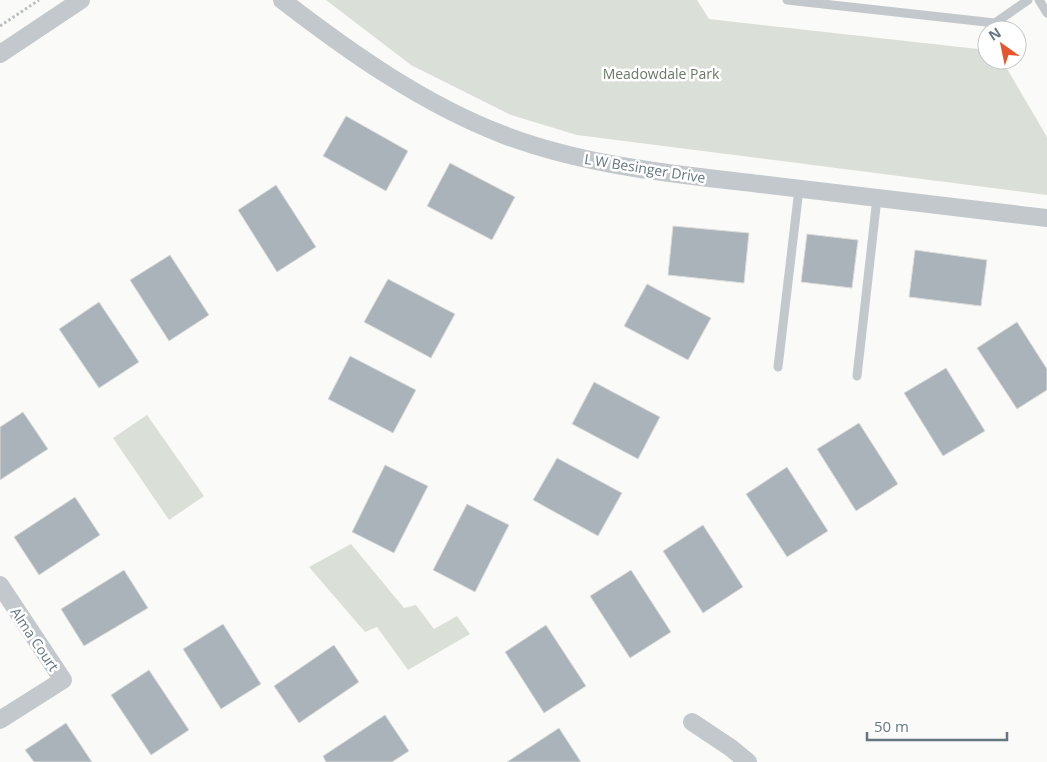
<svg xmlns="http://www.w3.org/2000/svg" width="1047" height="762" font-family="'Open Sans',sans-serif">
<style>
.green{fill:#dadfd7}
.building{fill:#aab3b9;stroke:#dcdcda}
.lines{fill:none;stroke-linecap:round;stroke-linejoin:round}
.path{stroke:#bbbfc2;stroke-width:3;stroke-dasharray:2.5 2.5;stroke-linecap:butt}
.lane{stroke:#c3c8cc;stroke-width:9}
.street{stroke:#c3c8cc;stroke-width:18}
.labels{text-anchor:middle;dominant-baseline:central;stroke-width:5;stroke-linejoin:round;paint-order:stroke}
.park-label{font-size:14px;fill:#687a64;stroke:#fff}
.street-label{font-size:14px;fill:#657683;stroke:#fff}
</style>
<rect width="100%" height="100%" fill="#fafaf8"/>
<path class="green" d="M326 0H697L709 19 987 50V60H1002L1047 137V195L577 135 511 115 411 65Z
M147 415 204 496 169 520 113 438Z
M351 544 404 608 416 605 434 629 457 616 470 634 408 670 377 627 365 632 309 567Z"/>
<path class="building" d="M346 116 408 151 386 191 323 156Z
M450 163 515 197 492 240 427 206Z
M276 185 316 247 277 272 238 210Z
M673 226 749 233 744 283 668 275Z
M807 234 858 240 852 288 801 282Z
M915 250 987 260 981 306 909 297Z
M170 255 209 315 169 341 130 280Z
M388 279 455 314 431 358 364 322Z
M647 284 711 318 688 360 624 326Z
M99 302 139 362 99 388 59 329Z
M1017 322 1047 369V390L1017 409 977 348Z
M350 356 416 390 393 433 328 399Z
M946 368 985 431 943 456 904 393Z
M594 382 660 417 638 459 572 424Z
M23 412 48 449 0 480V427Z
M859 423 898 484 856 511 817 449Z
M557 458 622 493 598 536 533 500Z
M385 465 428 486 394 553 352 532Z
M787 467 828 531 787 557 746 494Z
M75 497 100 535 39 575 14 537Z
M467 504 509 525 475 592 433 570Z
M703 525 743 587 703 613 663 551Z
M124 570 148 608 84 646 61 609Z
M631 570 671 632 630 658 590 596Z
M223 624 261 684 221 709 183 649Z
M546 625 586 686 544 713 505 652Z
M334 645 359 682 299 723 274 686Z
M149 670 189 730 151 755 111 695Z
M385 715 409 751 392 762H326L323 756Z
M66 723 92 762H34L25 750Z
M559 728 581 762H507Z"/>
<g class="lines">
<path class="path" d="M0 26 39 0"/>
<path class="lane" d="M787 0 995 23 1028 0
M1039 0 1047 13
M778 367 799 189
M857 376 877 198"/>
<path class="street" d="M282 0C351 53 423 104 504 135 586 166 673 174 760 184 855 195 951 207 1047 218
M0 54 81 0
M0 585 63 680 0 720
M692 722 731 748 748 762"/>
</g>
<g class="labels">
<g class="park-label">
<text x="661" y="73">Meadowdale Park</text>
</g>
<g class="street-label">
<text transform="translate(645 168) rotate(9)">L W Besinger Drive</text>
<text transform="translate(35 639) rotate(56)">Alma Court</text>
</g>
</g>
<g transform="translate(1002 45) rotate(327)"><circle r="24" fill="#ffffff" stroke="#c1c8cd"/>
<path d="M0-4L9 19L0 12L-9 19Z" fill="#e4572e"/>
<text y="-8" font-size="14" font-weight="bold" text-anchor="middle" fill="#657683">N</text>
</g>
<path d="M867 732v8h140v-8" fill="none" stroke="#657683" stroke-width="2.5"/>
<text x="874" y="732" font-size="15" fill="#657683" stroke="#ffffff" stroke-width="4" paint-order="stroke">50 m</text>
</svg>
